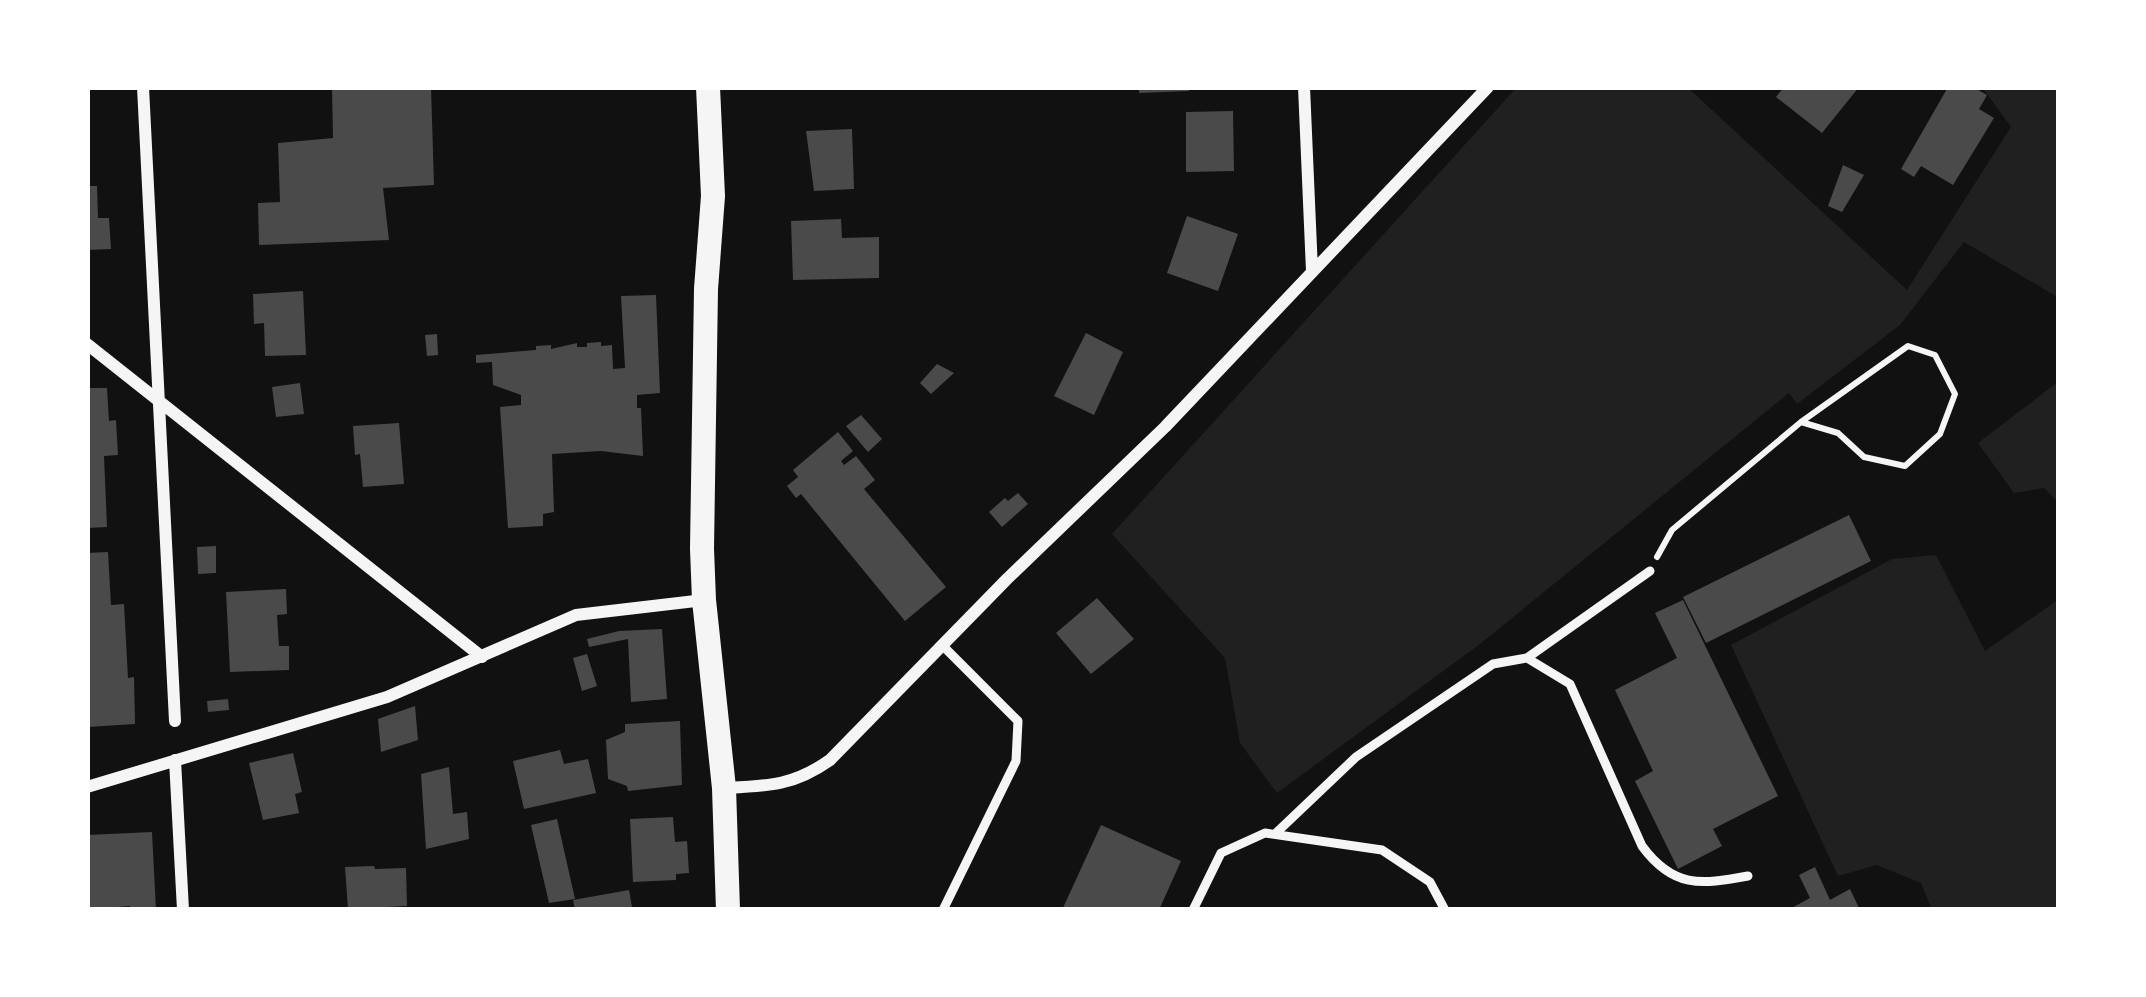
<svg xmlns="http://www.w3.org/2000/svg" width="2146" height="997" font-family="Jost,sans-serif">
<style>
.green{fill:#202020}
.building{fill:#4a4a4a}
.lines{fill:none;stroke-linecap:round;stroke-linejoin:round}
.path{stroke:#f5f5f5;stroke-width:6}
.service{stroke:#f5f5f5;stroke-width:9}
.minor{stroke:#f5f5f5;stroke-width:12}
.secondary{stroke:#f5f5f5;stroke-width:24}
</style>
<rect width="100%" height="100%" fill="#111"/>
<path class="green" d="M1517 87H1687L1907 290 2011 127 1982 87H2059V298L1964 242 1900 325 1797 404 1789 393 1480 644 1277 793 1240 743 1225 658 1112 534Z
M2059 381V504L2044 488 2014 493 1978 443Z
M1936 555 1985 651 2059 599V910H1932L1921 883 1877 865 1838 876 1731 645 1892 559Z"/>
<path class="building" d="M332 87H431L434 185 383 188 389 240 259 245 258 203 280 202 278 143 333 138Z
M1139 87H1189V91L1139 93Z
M1784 87H1859L1822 133 1776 97Z
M1948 87H1973L1987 95 1979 109 1994 118 1953 185 1921 166 1914 177 1901 169Z
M1233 111 1234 171 1186 172V112Z
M852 129 854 189 814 191 806 131Z
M1843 165 1864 175 1842 212 1828 206Z
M87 186H97L98 218H109L111 249 87 250Z
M1187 216 1238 234 1218 291 1167 273Z
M841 219 842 238 879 237V278L793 280 791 221Z
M303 291 306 355 265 356 264 323 254 324 253 294Z
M656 295 660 393 637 395V408H641L643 456 601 451 552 454 554 512 543 514V526L508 528 500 407 521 405V395L493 385 492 362 476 363V355L536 350V346L551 345V349L577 343V347H587V343L601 342V346L612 345 613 369 625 368 621 296Z
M1086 333 1123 352 1094 415 1054 396Z
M437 334 438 355 427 356 425 335Z
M937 364 954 373 931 394 920 383Z
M300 383 304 414 276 417 272 387Z
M87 388H107L109 421 116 420 118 455 104 456 107 527 87 528Z
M861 415 882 439 868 452 846 426Z
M399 423 404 484 363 487 360 454 355 455 353 426Z
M838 432 853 451 841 461 844 465 856 456 875 480 864 489 946 587 905 621 801 494 796 498 787 486 798 477 793 470Z
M1018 493 1028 504 1002 527 989 512 1005 498 1008 501Z
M1849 515 1871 561 1706 643 1683 597Z
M216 546V573L198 574 197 547Z
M108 552 111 605 124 604 128 678 134 677 135 724 87 727V553Z
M286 589 287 614 277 615 279 646H289V670L230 672 226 592Z
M1097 598 1134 639 1091 674 1056 633Z
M1683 600 1778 796 1713 829 1722 846 1678 869 1635 781 1653 771 1615 690 1677 658 1655 613Z
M662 629 667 699 631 702 628 639 589 647 587 639 619 631Z
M587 654 597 686 582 691 573 658Z
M228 699 229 710 208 712 207 701Z
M415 706 418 740 381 752 378 719Z
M680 721 682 785 628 791 627 786 608 779 606 740 625 732V724Z
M560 750 564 764 588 759 596 793 524 809 513 761Z
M293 753 302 792 295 794 299 813 263 820 249 763Z
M449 767 453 814 467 812 469 839 426 849 421 774Z
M673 817 675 842 687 841 689 873 676 874V880L633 882 630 819Z
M557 819 575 899 549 903 531 825Z
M1101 825 1181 861 1159 910H1062Z
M152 832 156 910H130V906L87 910V835Z
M374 866 375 869 406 868 407 906 348 909 345 867Z
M1815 867 1830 900 1850 889 1860 910H1788L1810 898 1799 875Z
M629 890 632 907 575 910 573 900Z"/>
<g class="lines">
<path class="path" d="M1657 557 1672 530 1801 422 1908 346 1935 355 1955 394 1940 434 1905 466 1864 457 1838 433 1801 422"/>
<path class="service" d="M943 646 1018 721 1016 761 943 910
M1527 658 1570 684 1642 846C1673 888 1700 885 1748 876
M1275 834 1356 757 1493 664 1527 658 1650 571
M1193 910 1221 853 1265 833 1382 850 1430 882 1445 910"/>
<path class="minor" d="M143 87 175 721
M1304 87 1312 271
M87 344 482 657
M175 760 183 910
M87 787 387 697 576 615 704 600
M724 788C768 786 793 786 830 760L1007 579 1165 427 1488 87"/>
<path class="secondary" d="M708 87 713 196 706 289 702 549 704 600 724 788 728 910"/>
</g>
<rect width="2146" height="997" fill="none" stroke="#ffffff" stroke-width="180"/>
</svg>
